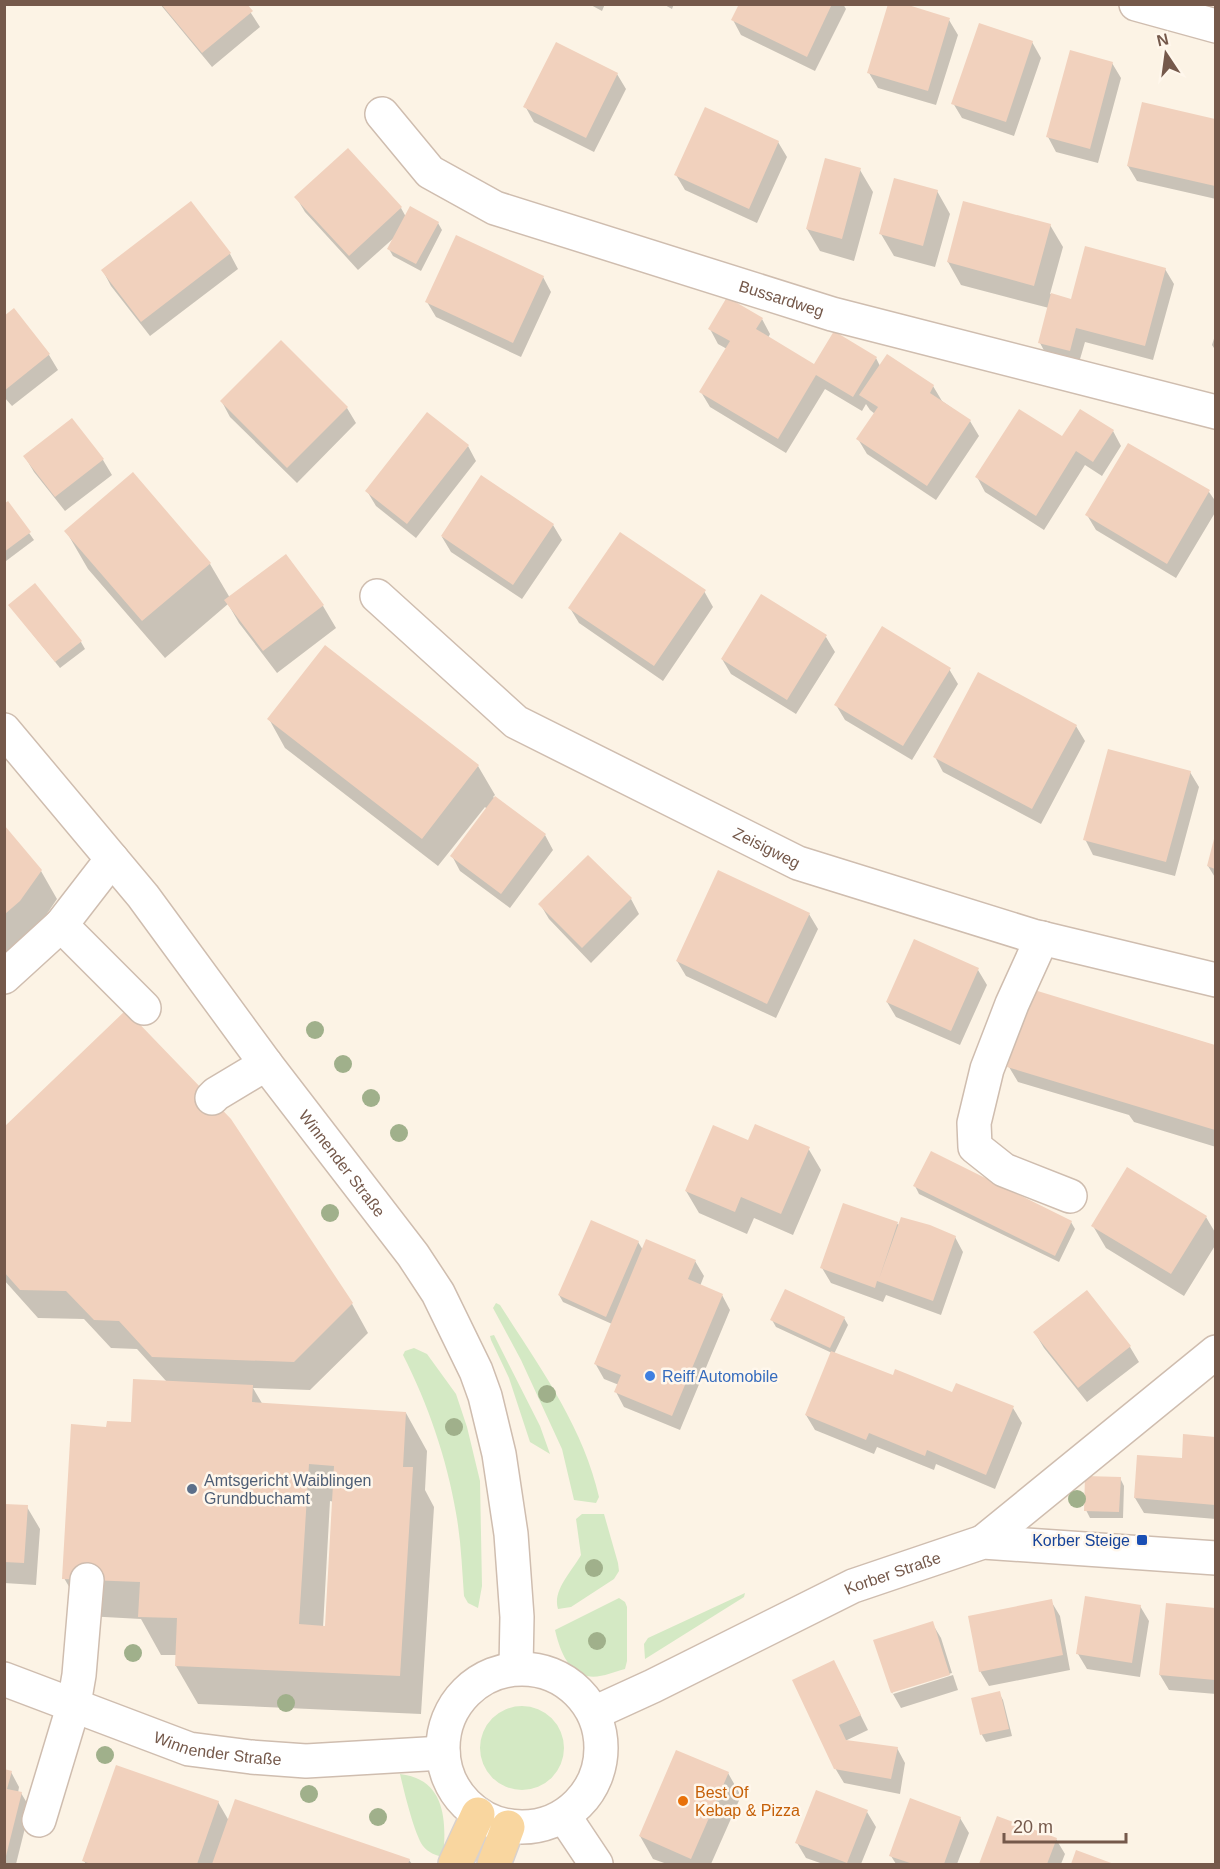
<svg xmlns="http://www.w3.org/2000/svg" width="1220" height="1869" font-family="Helvetica,sans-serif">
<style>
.green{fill:#d4e9c4}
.shadow{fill:#0003;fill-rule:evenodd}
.building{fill:#f1d1bd;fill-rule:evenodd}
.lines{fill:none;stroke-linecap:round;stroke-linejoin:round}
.minor-casing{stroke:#cfbdaf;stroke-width:36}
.major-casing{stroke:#d8d1cd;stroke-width:36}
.minor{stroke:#fff;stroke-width:33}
.major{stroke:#f9d69f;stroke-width:33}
.tree{fill:#a0b08b}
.shop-dot{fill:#3f7fe0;stroke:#fff7ec;stroke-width:2}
.service-dot{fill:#5c6f8a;stroke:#fff7ec;stroke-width:2}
.transit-dot{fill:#1a4fb4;stroke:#fff7ec;stroke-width:2}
.food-dot{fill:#e8710a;stroke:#fff7ec;stroke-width:2}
.labels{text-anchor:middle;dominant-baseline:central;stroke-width:5;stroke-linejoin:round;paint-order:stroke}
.street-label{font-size:16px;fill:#75594b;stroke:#fff7ec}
.shop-label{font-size:16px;fill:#366cbe;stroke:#fff7ec;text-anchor:start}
.service-label{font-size:16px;fill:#4e5e75;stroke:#fff7ec;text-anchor:start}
.transit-label{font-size:16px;fill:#164399;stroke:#fff7ec;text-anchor:end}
.food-label{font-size:16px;fill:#c56008;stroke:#fff7ec;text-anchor:start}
</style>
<rect width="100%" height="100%" fill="#fcf3e5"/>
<path class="green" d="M496 1303 500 1305C539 1366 583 1426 599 1497L596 1503 574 1500 562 1449 521 1360 493 1308Z
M494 1335 540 1426 550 1454 530 1442 509 1378 491 1340 490 1336Z
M414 1348 427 1354 456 1394 467 1427 480 1481 482 1586 478 1608 468 1603 464 1596C462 1568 461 1540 456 1513 447 1459 428 1404 403 1355L405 1351Z
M582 1514H604L618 1563 619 1571 614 1579 571 1607 558 1609C552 1590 573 1570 581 1555L576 1519Z
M745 1593 744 1597 645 1659 644 1644 648 1638Z
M619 1598 625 1602 627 1607V1661L625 1669C613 1672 599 1679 587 1676 567 1672 559 1647 555 1630Z
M480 1748a42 42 0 1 1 84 0a42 42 0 1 1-84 0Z
M400 1774C445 1779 447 1820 443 1857 435 1855 429 1853 423 1846 414 1833 404 1791 400 1774Z"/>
<path class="shadow" d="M160 4H245L260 27 212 67Z
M589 4H605L602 11Z
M663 4H674L672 9Z
M740 4H843L846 9 815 71 741 35 733 20Z
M949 20 958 35 936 105 878 88 869 73Z
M1032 42 1041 58 1014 136 962 118 953 103Z
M1112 63 1121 78 1098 163 1056 152 1048 137Z
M617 74 626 89 594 152 534 122 525 106Z
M1143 104 1216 121V199L1137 181 1128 166Z
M778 142 787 157 757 223 685 190 676 175Z
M860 170 873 192 854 261 820 251 807 229Z
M937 191 950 214 935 267 894 256 881 234Z
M296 197 401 208 406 217 438 223 442 230 421 271 393 256 389 249 396 236 358 270 305 212Z
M190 203 230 254 238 269 150 336 111 286 103 271Z
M1050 225 1063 247 1050 294 1072 300 1165 269 1174 284 1153 360 1085 342 1078 366 1048 358 1040 343 1049 308 961 285 948 262Z
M543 277 551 292 521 357 436 317 427 302Z
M14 310 49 355 58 370 12 406 4 397V318Z
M762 319 770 334 768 338 815 366 876 358 880 366 887 356 933 386 942 401 970 421 979 436 936 500 867 454 858 439 875 414 870 410 866 404 862 411 825 389 786 453 710 407 701 392 727 349 718 344 710 329Z
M1216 332V351L1212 345Z
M222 402 347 408 356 423 297 483 230 417Z
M72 420 103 460 112 475 65 511 34 472 25 457Z
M1113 431 1121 446 1102 476 1085 465 1044 530 985 492 977 477 1063 438Z
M1129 445 1209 492 1216 502V511L1176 578 1096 530 1087 515Z
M468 446 476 461 416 538 376 506 367 491Z
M8 503 34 540 6 561 4 558V506Z
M553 525 562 540 522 599 451 552 442 537Z
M66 531 210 564 230 598 323 606 336 628 277 673 239 623 228 604 165 658 88 569Z
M704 591 713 607 663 681 579 623 570 608Z
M15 612 81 642 85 649 60 668Z
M826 637 835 652 796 714 731 674 722 659Z
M325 647 478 766 495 795 493 797 545 835 553 850 510 908 460 871 452 856 487 809 485 807 438 866 285 748 269 719Z
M949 669 958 684 912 760 845 720 836 705Z
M1076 726 1085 741 1041 824 943 772 935 757Z
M1190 772 1199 787 1175 876 1093 855 1085 839Z
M4 829 41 871 57 899 36 930 4 956Z
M1216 838V879L1208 866Z
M588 857 631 899 639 914 591 963 549 919 540 904Z
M809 914 818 929 776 1018 686 976 677 961Z
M978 970 987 985 960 1045 896 1017 887 1002Z
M1144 1024 1216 1046V1147L1134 1122 1129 1115 1018 1082 1009 1067Z
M4 1129 352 1304 368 1333 310 1390 253 1388 263 1405 406 1413 427 1451 425 1490 434 1507 421 1714 198 1704 176 1666 177 1655H161L141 1619 86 1616 64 1578 108 1429 133 1424 167 1382 137 1349 111 1348 84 1319 38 1318 4 1280ZM330 1501 334 1502 326 1628H323Z
M749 1142 808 1148 821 1170 793 1235 754 1218 747 1234 699 1213 686 1191Z
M915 1186 1071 1222 1075 1229 1059 1262 919 1194Z
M844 1205 900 1225 955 1237 963 1252 941 1315 886 1295 883 1302 831 1283 822 1268Z
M1206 1217 1216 1234V1244L1184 1296 1106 1248 1093 1226Z
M638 1242 643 1250 695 1261 704 1276 700 1286 722 1295 730 1310 680 1430 624 1407 616 1392 619 1385 604 1379 595 1363 612 1324 563 1302 559 1295Z
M1087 1292 1130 1347 1139 1362 1087 1402 1044 1348 1035 1333Z
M844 1318 848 1325 834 1354 894 1377 953 1394 1013 1408 1022 1423 995 1489 936 1464 934 1470 877 1447 874 1454 815 1430 806 1415 832 1353 776 1327 772 1320Z
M1185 1436 1216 1438V1519L1144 1513 1135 1498 1183 1460Z
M1120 1478 1124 1486 1123 1518H1090L1086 1510Z
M4 1505 27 1507 40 1529 36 1585 4 1583Z
M1051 1601 1060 1616 1070 1670 989 1686 980 1671Z
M1167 1605 1216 1609V1694L1169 1690 1160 1675Z
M1140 1606 1149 1621 1140 1677 1087 1669 1078 1654Z
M932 1623 941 1638 952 1673 893 1691V1694L875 1641Z
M834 1662 868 1730 845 1741 897 1748 905 1763 900 1794 844 1783 835 1768Z
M953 1675 958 1690 901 1708 893 1694Z
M999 1693 1003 1700 1012 1736 986 1742 982 1735 973 1699Z
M4 1771 11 1772 19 1787 18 1793H21L30 1808 16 1864H4Z
M728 1773 741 1796 711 1864H667L653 1859 640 1836Z
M218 1802 229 1821 409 1860 412 1864H86L84 1861Z
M867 1812 876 1827 861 1864H823L806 1858 797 1843Z
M960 1818 969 1833 957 1864H896L891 1856Z
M998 1818 1056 1839 1065 1854 1061 1864H981Z
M1077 1852 1110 1864H1072Z"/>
<path class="building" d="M161 4H247L253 11 202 53Z
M739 4H832L807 57 731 20Z
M888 4H905L950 18 928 91 867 73Z
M979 23 1033 41 1006 122 951 104Z
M556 42 618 73 586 138 523 107Z
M1070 50 1113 62 1090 149 1046 137Z
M1142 102 1215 119V186L1127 166Z
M705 107 779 141 749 209 674 175Z
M348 148 402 207 349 256 294 197Z
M825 158 861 168 842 239 806 229Z
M894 178 938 190 923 246 879 234Z
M191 201 231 253 141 322 101 270Z
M963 201 1051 224 1034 286 947 262Z
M410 206 439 222 416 264 387 249Z
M456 235 544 276 513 343 425 302Z
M1085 246 1166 268 1145 346 1076 328 1070 351 1038 343 1051 293 1071 299Z
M727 297 763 318 756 329 814 364 834 331 877 357 853 397 816 375 778 439 699 392 730 341 708 329Z
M14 308 50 354 4 391V316Z
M281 340 348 407 287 468 220 401Z
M887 354 934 385 930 393 971 420 927 486 856 439 878 407 859 395Z
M1019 409 1062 436 1080 409 1114 430 1093 462 1076 451 1036 516 975 477Z
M427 412 469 445 407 524 365 491Z
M72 418 104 459 55 497 23 456Z
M1128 443 1210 490 1167 564 1085 515Z
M133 472 211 563 142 621 64 531Z
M481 475 554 524 513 585 441 536Z
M8 501 31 532 4 552V504Z
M620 532 706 590 654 666 568 608Z
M286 554 324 605 263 651 224 600Z
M35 583 82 641 55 662 8 605Z
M761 594 827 635 787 700 721 659Z
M882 626 951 668 903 746 834 705Z
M325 645 479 765 422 839 267 719Z
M978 672 1077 725 1032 809 933 757Z
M1108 749 1191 771 1166 862 1083 840Z
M495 796 546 834 501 894 450 856Z
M5 826 42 870 20 901 5 914Z
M1215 835V869L1207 866Z
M588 855 632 898 582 948 538 904Z
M718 870 810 913 767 1004 676 961Z
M914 939 979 968 951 1031 886 1002Z
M1031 989 1215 1045V1130L1007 1067Z
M126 1010 231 1119 353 1303 294 1362 152 1357 119 1321 94 1320 66 1291 20 1290 4 1272V1127Z
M755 1124 810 1147 781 1214 741 1197 735 1212 685 1191 713 1125 748 1140Z
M931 1151 1072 1221 1055 1256 913 1186Z
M1127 1167 1207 1216 1171 1274 1091 1226Z
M843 1203 898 1222 879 1279 901 1217 930 1225 956 1236 933 1301 877 1281 875 1288 820 1268Z
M591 1220 639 1241 606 1317 558 1295Z
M646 1239 696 1260 688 1279 723 1294 672 1416 614 1392 621 1375 594 1364Z
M785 1289 845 1317 830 1348 770 1320Z
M1087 1290 1131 1346 1078 1388 1033 1332Z
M831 1351 893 1375 895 1369 952 1392 956 1383 1014 1406 986 1475 927 1450 925 1456 869 1433 866 1440 805 1415Z
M133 1379 253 1385 252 1402 406 1412 403 1467H413L400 1676 175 1666 177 1618 138 1617 140 1582 62 1579 71 1424 106 1427 107 1421 131 1422ZM309 1464 334 1466 325 1626 299 1624Z
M1183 1434 1215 1437V1505L1134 1498 1137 1455 1182 1458Z
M1085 1476 1121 1477 1119 1512 1084 1511Z
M4 1504 28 1505 24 1563 4 1562Z
M1085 1596 1141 1605 1132 1663 1076 1654Z
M1052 1599 1063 1655 979 1672 968 1616Z
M1166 1603 1215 1608V1680L1159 1675Z
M933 1621 950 1675 891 1693 873 1640Z
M834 1660 861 1715 839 1725 846 1740 898 1747 891 1779 834 1769 792 1680Z
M1000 1691 1009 1729 980 1735 971 1698Z
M676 1750 729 1772 691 1859 639 1836Z
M116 1765 219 1801 197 1864H91L82 1861Z
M4 1769 12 1771 7 1789 22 1792 5 1860Z
M816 1790 868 1810 847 1863 795 1843Z
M910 1798 961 1817 944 1864H913L889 1856Z
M235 1799 410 1859 408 1864H212Z
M997 1816 1057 1838 1047 1864H979Z
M1076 1850 1114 1864H1071Z"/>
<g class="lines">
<g class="minor-casing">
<g id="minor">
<path d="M1136 4 1216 26"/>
<path id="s1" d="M382 114 430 172 495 208 832 314 1216 412"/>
<path id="s2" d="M377 596 516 722 798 863 1033 936 1216 980"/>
<path id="s3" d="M4 730 143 896 266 1064 413 1255 438 1293 476 1371 485 1396 499 1454 511 1534 517 1617 516 1668"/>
<path d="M61 925 144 1008"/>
<path d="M1042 938 1012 1004 987 1069 974 1123 975 1147 1004 1170 1070 1196"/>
<path d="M4 977 61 925 112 859"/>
<path d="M212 1098 216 1094 266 1064"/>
<path d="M983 1542 1216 1352"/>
<circle cx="522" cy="1748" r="79"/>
<path id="s4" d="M4 1679 189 1749 251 1757 306 1761 443 1753"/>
<path id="s5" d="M594 1713 653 1686 853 1586 983 1542 1216 1558"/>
<path d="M564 1816 596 1864"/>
<path d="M39 1820 74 1704 79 1675 87 1580"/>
</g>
</g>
<g class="major-casing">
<path id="major" d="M455 1864 478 1814
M494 1864 508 1827"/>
</g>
<use href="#minor" class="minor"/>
<use href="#major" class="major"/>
</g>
<g class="tree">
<circle cx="315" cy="1030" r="9"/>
<circle cx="343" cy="1064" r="9"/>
<circle cx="371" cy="1098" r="9"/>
<circle cx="399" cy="1133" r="9"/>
<circle cx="330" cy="1213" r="9"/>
<circle cx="547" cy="1394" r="9"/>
<circle cx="454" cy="1427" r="9"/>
<circle cx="1077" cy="1499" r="9"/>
<circle cx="594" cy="1568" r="9"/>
<circle cx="597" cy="1641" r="9"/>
<circle cx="133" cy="1653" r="9"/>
<circle cx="286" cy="1703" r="9"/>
<circle cx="105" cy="1755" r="9"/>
<circle cx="309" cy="1794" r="9"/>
<circle cx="378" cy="1817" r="9"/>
</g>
<circle class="shop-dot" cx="650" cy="1376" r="6"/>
<circle class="service-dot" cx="192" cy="1489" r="6"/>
<rect class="transit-dot" x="1136" y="1534" width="12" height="12" rx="3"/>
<circle class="food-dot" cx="683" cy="1801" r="6"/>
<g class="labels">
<g class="street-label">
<text stroke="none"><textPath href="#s1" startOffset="450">Bussardweg</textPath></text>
<text stroke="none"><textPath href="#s2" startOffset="468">Zeisigweg</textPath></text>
<text stroke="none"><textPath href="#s3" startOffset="550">Winnender Straße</textPath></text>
<text stroke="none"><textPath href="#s5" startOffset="330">Korber Straße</textPath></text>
<text stroke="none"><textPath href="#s4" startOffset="226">Winnender Straße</textPath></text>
</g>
<g class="shop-label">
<text x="662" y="1376">Reiff Automobile</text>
</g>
<g class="service-label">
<text x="204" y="1480">Amtsgericht Waiblingen<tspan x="204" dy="18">Grundbuchamt</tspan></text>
</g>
<g class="transit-label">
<text x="1130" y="1540">Korber Steige</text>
</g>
<g class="food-label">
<text x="695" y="1792">Best Of<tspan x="695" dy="18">Kebap &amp; Pizza</tspan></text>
</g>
</g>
<rect width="1220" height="1869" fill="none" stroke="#75594b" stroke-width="12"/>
<g transform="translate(1166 54) rotate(347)" stroke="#fff7ec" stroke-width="4.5" paint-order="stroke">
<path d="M0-4.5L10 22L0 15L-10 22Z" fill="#75594b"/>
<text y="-9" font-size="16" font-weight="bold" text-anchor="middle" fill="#75594b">N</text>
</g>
<path d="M1004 1833v9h122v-9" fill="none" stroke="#75594b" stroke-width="3"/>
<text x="1013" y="1833" font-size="18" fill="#75594b" stroke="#fff7ec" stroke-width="4.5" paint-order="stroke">20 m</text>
</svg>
